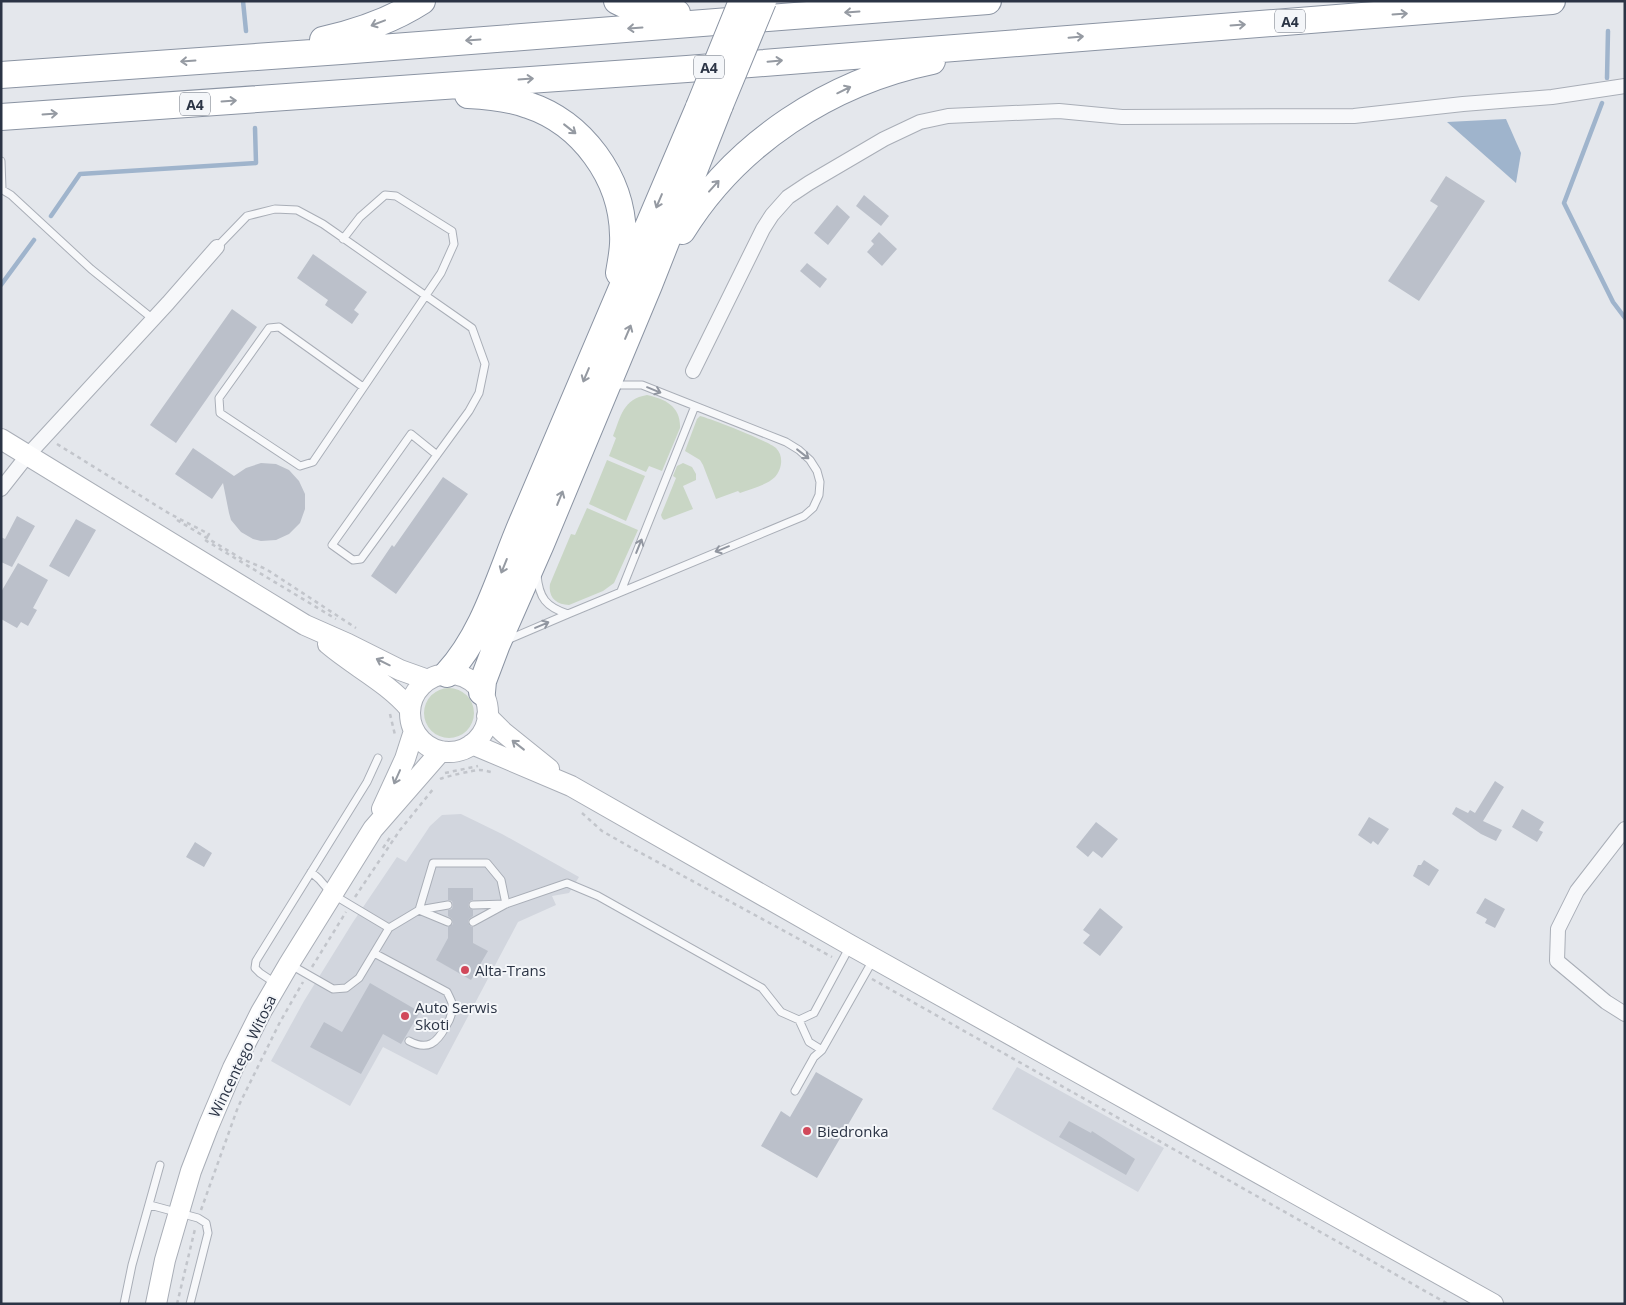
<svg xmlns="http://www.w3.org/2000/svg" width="1626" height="1305" font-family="'Open Sans',sans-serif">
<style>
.built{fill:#d2d6de}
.green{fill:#c9d6c5}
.water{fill:#9fb4cc}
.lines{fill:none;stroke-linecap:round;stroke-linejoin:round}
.stream{stroke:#9fb4cc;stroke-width:4.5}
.building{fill:#bbc0ca}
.lane-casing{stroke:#a9aeb7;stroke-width:9}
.street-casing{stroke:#a9aeb7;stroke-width:16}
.secondary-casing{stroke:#a9aeb7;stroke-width:22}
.highway-casing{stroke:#8b94a3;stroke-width:28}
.path{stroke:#c2c5cb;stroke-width:2.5;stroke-dasharray:4 4;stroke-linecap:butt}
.lane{stroke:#f7f8fa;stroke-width:7}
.street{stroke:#f7f8fa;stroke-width:14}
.secondary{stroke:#fff;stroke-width:20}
.highway{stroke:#fff;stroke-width:26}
.highway-bridge-casing{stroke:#8b94a3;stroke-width:28;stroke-linecap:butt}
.highway-bridge{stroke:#fff;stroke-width:26}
.oneway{stroke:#959aa2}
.oneway2{stroke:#9196a0}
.poi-dot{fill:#d1495b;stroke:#f4f6f9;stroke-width:2}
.labels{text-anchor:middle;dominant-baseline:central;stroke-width:4;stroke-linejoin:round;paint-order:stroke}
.shield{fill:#f4f6f9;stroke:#676e7b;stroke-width:1}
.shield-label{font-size:14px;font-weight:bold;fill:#2b3445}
.poi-label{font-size:15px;fill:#2b3445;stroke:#f4f6f9;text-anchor:start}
.street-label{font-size:15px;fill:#2b3445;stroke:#f4f6f9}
</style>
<rect width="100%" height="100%" fill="#e4e7ec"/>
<path class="built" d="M461 814 502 834 579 877 569 893 552 896 556 905 518 922 437 1075 383 1047 350 1106 271 1061 304 1001 353 922 397 857 406 862 430 826 442 815Z
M1017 1067 1164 1148 1138 1192 992 1109Z"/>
<path class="green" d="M647 395C666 399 681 407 680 428L662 471 649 466 646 472 609 456 616 438 613 436C621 416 623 399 647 395Z
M700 416C712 419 768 441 776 448 784 456 782 469 775 477 767 485 751 489 740 493L738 491 716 499 703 465 700 460 685 451 697 419Z
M607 460 645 476 626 521 589 504Z
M683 463 692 467 696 474V480L683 486 693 509 664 520 662 518 661 515 676 478 673 476 677 466Z
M587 508 638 530 614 583 603 591 569 605C556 605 548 597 550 584L571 534 575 535Z
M424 713a25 25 0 1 1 50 0a25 25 0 1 1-50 0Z"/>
<path class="water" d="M1506 119 1521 153 1516 183 1447 122Z"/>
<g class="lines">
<path class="stream" d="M243 1 246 31
M1607 78 1608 31
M1602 103 1564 203 1613 302 1625 318
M51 216 80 174 256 163 255 128
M1 285 34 240"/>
</g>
<path class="building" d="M1446 176 1485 201 1419 301 1388 281 1438 206 1430 201Z
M864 195 889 216 881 226 856 206Z
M837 205 850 217 828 245 814 233Z
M879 232 897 249 882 266 867 252 874 244 871 241Z
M313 254 367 292 354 310 359 314 352 324 325 305 328 300 297 278Z
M807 263 827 279 820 288 800 271Z
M232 309 257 327 176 443 150 425Z
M193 448 234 476 246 468 261 463 276 464 289 470 299 481 305 494V509L300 523 289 534 276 540 261 541 253 539 241 532 231 520 229 513 223 483 212 499 175 474Z
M443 477 468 494 396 594 371 576 392 545 394 547Z
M17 516 35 526 12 567 1 562V537L5 539Z
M76 519 96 530 69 577 49 566Z
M18 563 48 580 33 608 37 610 28 626 21 622 17 628 1 619V592Z
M1495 781 1504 787 1483 821 1502 830 1496 841 1481 834 1452 814 1456 807 1468 813 1470 810 1475 813Z
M1522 809 1544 822 1539 830 1543 832 1537 842 1512 827Z
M1369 817 1389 829 1378 845 1373 841 1371 844 1358 835Z
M1096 822 1118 839 1102 858 1093 851 1088 857 1076 847Z
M195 842 212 853 204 867 186 857Z
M1424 860 1439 870 1429 886 1413 876 1418 865H1421Z
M448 888H473V900L470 901 468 905 469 908 473 910V916L469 919 468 922 470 926 473 927V943L488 951 471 980 436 960 448 938V927L453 924 452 919 448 916V910L452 909 453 905 452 901 448 900Z
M1485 898 1505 909 1495 928 1485 923 1487 919 1476 913Z
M1100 908 1123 927 1100 956 1083 943 1090 935 1083 930Z
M370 983 420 1012 401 1044 383 1034 361 1074 310 1047 324 1022 342 1032Z
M816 1072 863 1099 817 1178 761 1146 781 1111 790 1117Z
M1069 1121 1091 1133 1092 1131 1135 1159 1126 1175 1059 1137Z"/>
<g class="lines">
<g class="lane-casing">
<path id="lane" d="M1 161 2 189
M1 189 11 195 91 269 153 319
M343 239 360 217 385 195 396 196 452 231 454 244 441 273 313 462 300 466 220 413 219 398 269 328 279 327 363 387
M217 247 247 216 275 209 297 210 323 224 472 328 485 364 479 393 469 411 361 559 353 560 332 545 411 434 437 455
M621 591 695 406
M568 614 804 516 813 508 819 495 820 482 817 471 810 460 799 450 786 442 642 385H614
M507 640 568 614C546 607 539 598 537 575
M311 872 319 879 332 894 389 928 419 910 448 922
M448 905 419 910 433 863H487L501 880 506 904 473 905
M473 922 506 904 567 883 598 896 762 988 781 1012 799 1020 814 1013 849 948
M374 953 447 992C449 996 451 1000 452 1003 453 1011 450 1020 446 1026 437 1043 428 1051 409 1041
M291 965 333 989 346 988 359 978 389 928
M275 983 260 973 255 968 256 961 367 782 378 758
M799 1020 809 1042 822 1050
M795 1091 814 1057 822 1050 873 960
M150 1205 198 1218 206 1223 208 1233 190 1304
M124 1304 132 1265 160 1165"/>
</g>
<g class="street-casing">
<path id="street" d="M693 371 763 229 772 215 788 197 809 183 884 139 920 122 948 116 1059 111 1122 117 1354 116 1463 104 1552 97 1625 86
M1 489 27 456 168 303 217 247
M1625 829 1577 891 1558 929 1557 961 1606 1002 1625 1014"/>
</g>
<g class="secondary-casing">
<path id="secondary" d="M1 439 305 625 348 644 400 670 428 680
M328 644C355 667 387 682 410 709
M410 713a39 39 0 1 1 78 0a39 39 0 1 1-78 0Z
M487 716 503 732 549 769
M472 744 571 786 850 945 1493 1304
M382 809 405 759 414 731
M156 1304 165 1260 191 1171 208 1127 233 1068 261 1012 289 964 373 829 441 751"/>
</g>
<g class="highway-casing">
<path id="highway" d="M617 1C635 11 658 12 677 13
M323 40C358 32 391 21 422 1
M1 75 341 51 988 1
M468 95C488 96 509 98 528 105 582 123 622 177 623 235 624 248 621 260 619 273
M1 117 687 69 1552 1
M682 231C736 143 830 82 932 61
M447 674C486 632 501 570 524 518 583 382 641 245 699 107
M482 692 483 681 497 644 541 544 649 285 720 105"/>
</g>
<path class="path" d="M57 444 170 514 209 534 205 540 336 619
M177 520 242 559 266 569 356 628
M390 714 395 735
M445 773 478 766
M440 779C444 777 474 770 479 770 483 770 487 771 491 772L492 771
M582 813 602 831 630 847 832 957
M383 848 391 836
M355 897 400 830 434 788
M312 967 346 912
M872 979 1448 1304
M201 1210 238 1107 280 1022 303 982
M177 1304 195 1229"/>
<use href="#lane" class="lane"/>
<use href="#street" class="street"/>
<use href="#secondary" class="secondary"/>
<use href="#highway" class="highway"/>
<g class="highway-bridge-casing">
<path id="highway-bridge" d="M720 105 763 1
M699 107 742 1"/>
</g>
<use href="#highway-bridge" class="highway-bridge"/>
</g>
<defs><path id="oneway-shaft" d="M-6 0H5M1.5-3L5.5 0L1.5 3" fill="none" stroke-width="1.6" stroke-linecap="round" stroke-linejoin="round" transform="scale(1.25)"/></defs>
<g class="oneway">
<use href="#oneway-shaft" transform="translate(852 12) rotate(176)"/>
<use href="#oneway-shaft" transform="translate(1400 14) rotate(-4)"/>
<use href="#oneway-shaft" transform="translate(378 23) rotate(159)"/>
<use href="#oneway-shaft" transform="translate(1238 25) rotate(-4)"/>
<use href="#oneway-shaft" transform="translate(635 28) rotate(176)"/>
<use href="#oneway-shaft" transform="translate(1076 37) rotate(-5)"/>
<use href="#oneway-shaft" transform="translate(473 40) rotate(176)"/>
<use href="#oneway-shaft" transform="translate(188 61) rotate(176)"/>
<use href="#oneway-shaft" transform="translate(775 61) rotate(-5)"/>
<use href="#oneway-shaft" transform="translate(526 79) rotate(-4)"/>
<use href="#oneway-shaft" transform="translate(844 90) rotate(-26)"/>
<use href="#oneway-shaft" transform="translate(229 101) rotate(-4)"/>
<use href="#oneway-shaft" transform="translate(50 114) rotate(-4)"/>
<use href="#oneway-shaft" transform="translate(570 129) rotate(38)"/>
<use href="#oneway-shaft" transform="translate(714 186) rotate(-48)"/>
<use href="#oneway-shaft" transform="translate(659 201) rotate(113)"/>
<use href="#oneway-shaft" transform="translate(628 332) rotate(-67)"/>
<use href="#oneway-shaft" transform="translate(586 375) rotate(113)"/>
<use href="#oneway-shaft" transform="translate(560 498) rotate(-68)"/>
<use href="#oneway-shaft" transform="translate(504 566) rotate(112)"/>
<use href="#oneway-shaft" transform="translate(383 662) rotate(-154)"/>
<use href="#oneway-shaft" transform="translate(518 745) rotate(-142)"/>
<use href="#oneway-shaft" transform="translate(397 777) rotate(114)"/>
</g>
<g class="oneway2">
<use href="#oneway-shaft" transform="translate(654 390) rotate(22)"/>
<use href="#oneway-shaft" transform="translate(803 454) rotate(38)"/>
<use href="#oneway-shaft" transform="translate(639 546) rotate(-68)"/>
<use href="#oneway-shaft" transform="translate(722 549) rotate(158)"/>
<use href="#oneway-shaft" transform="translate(542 625) rotate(-23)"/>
</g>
<g class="poi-dot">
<circle cx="465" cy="970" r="5"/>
<circle cx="405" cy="1016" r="5"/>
<circle cx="807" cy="1131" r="5"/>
</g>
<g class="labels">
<g class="shield">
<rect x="1275" y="9.5" width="30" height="23" rx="4"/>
<rect x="694" y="55.5" width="30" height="23" rx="4"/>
<rect x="180" y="92.5" width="30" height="23" rx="4"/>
</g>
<g class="shield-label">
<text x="1290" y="21">A4</text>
<text x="709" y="67">A4</text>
<text x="195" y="104">A4</text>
</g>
<g class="poi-label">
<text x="475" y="970">Alta-Trans</text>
<text x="415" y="1007">Auto Serwis<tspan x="415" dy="17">Skoti</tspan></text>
<text x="817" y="1131">Biedronka</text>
</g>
<g class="street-label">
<text transform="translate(242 1056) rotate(-64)">Wincentego Witosa</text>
</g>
</g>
<rect width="1626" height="1305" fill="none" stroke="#2b3445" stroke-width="5"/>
</svg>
